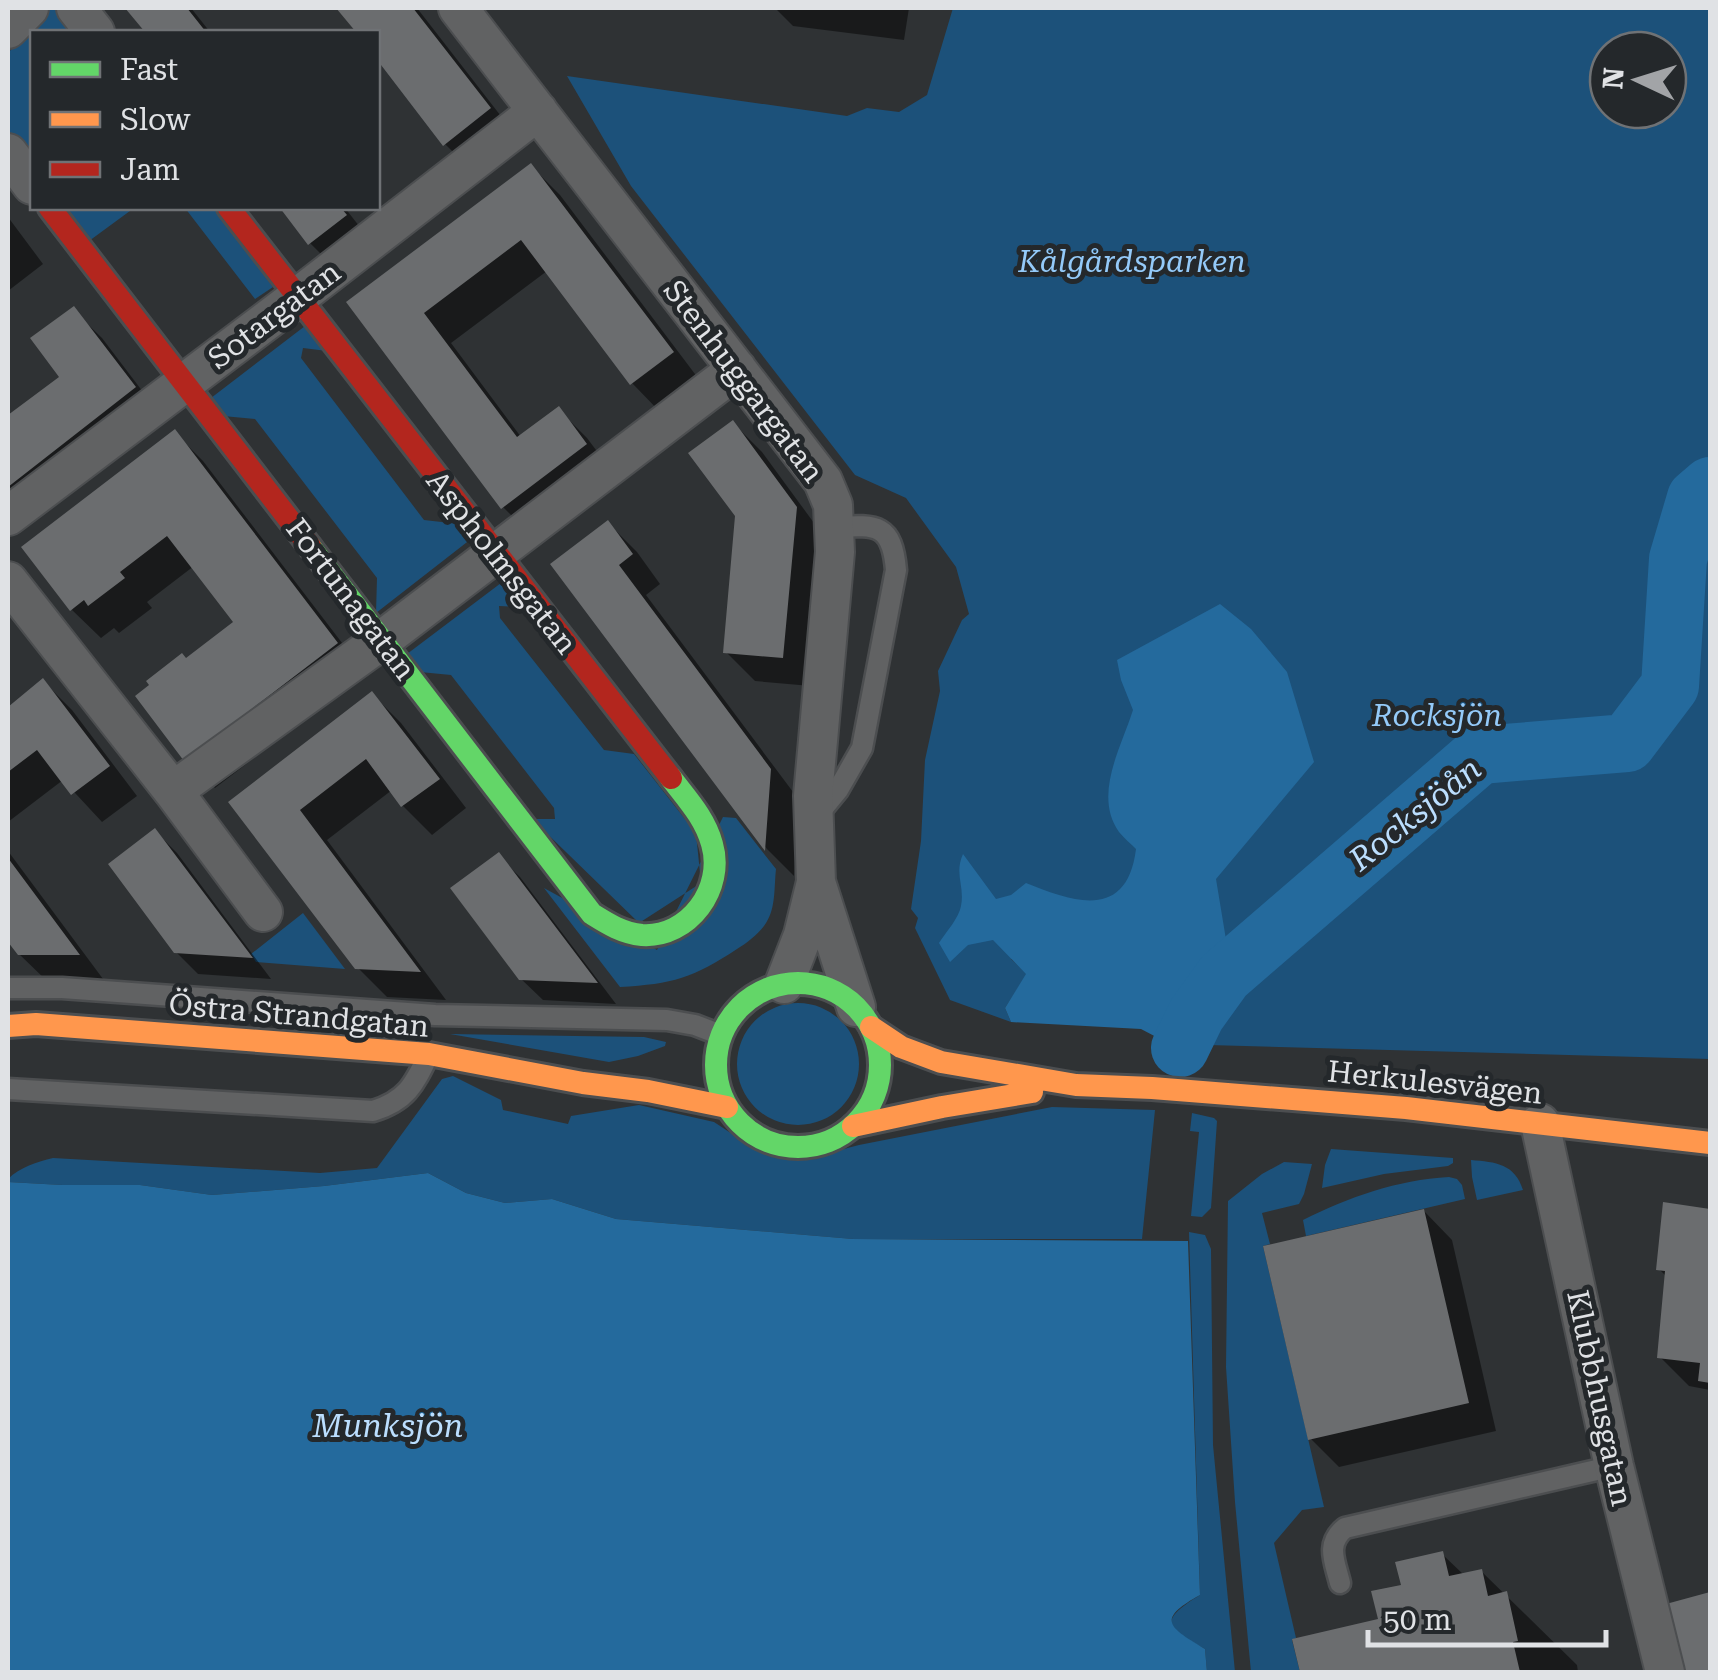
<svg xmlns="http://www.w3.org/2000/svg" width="1718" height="1680" font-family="'Roboto Serif',serif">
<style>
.green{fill:#1c517a;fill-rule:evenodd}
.water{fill:#246a9d}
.shadow{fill:#0007}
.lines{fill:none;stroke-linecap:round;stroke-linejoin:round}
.river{stroke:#246a9d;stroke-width:58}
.building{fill:#6b6d6f}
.lane-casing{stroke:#4c4e50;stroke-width:25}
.street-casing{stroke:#4c4e50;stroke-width:42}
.fast-casing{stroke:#4c4e50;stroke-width:28}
.slow-casing{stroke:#4c4e50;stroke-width:28}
.jam-casing{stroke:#4c4e50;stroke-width:28}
.lane{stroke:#616263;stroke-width:20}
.street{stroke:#616263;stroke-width:38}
.fast{stroke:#63d668;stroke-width:22}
.slow{stroke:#ff974d;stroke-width:22}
.jam{stroke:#b3261e;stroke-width:22}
.labels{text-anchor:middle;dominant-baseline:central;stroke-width:10;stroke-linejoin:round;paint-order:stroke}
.park-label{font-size:30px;font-style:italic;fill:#94caf9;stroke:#24282b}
.street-label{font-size:30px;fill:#e0e2e5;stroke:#24282b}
.water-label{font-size:32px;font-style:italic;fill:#bbdefe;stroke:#24282b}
</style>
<rect width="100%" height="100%" fill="#2f3234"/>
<path class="green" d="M51 8H62L82 32H32V168L8 136V53Z
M953 8H1710V1059L1208 1045 1233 982 1011 959 1027 974 1005 1008 1011 1022 950 1000 915 928 918 918 911 909 921 841 925 760 940 691 938 671 962 620 969 614 956 567 906 498 855 475 631 186 567 76 847 116 867 108 899 112 927 95ZM1608 50H1668V110H1608Z
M63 208H134L89 241Z
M185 208H216L273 287 255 299Z
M305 326 327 351 303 348 301 358 424 520 459 524 471 539 376 613 377 578 255 419 223 416 211 398Z
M501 583 522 607 499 606 500 618 604 750 634 754 696 833 701 883 639 923 532 819H555L554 808 451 675 420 672 407 654Z
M723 817 736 818 776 869C774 887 776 908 766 923 760 933 747 943 737 949 693 978 673 984 620 987L544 888 657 950Z
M303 913 345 969 256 962 251 954Z
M737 1064a61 61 0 1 1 122 0a61 61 0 1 1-122 0Z
M450 1034 644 1037 666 1042 665 1046 638 1056 609 1062Z
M453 1076 501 1100 503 1110 568 1124 571 1116 639 1105 714 1122 752 1147 781 1158 802 1160 859 1145 1052 1107 1155 1110 1142 1239H853L616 1219 552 1199 505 1203 466 1193 428 1173 324 1186 212 1195 140 1185H62L8 1182V1179C20 1167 37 1162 53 1158L320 1173 377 1168 442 1079Z
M1192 1113 1214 1118 1217 1121 1211 1208 1202 1217 1191 1216 1199 1132 1190 1131Z
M1331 1149 1453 1158V1163L1448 1166 1384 1174 1322 1188 1325 1165Z
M1471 1160C1496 1162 1515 1164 1523 1190L1477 1200 1472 1177Z
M1284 1162 1312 1164 1304 1194 1299 1204 1262 1213 1270 1244 1263 1246 1324 1507 1302 1510 1274 1543 1296 1638 1292 1640 1300 1672H1251L1235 1502 1226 1367 1228 1201 1262 1174Z
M1449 1177 1457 1179 1462 1185 1465 1199 1306 1236 1303 1220C1349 1197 1397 1180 1449 1177Z
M1189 1232 1205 1235 1211 1249 1213 1445 1235 1672H1207L1205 1649C1165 1627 1158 1621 1200 1595Z"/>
<path class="water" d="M1220 604 1251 629 1287 672 1314 762 1216 879 1233 982 1208 1045V1050L1161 1047 1162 1040 1141 1029 1011 1022 1005 1008 1026 974 993 940 968 945 950 962 939 943C946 932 959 918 961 906 965 886 954 874 963 854L996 899 1011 895 1026 883C1075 903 1127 920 1136 849 1131 844 1124 838 1119 832 1093 795 1121 748 1133 710L1121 680 1117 660Z
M428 1173 466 1193 505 1203 552 1199 616 1219 853 1239 1188 1241 1200 1595C1155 1620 1169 1627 1205 1649L1207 1672H8V1182L62 1185H140L212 1195 324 1186Z"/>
<path class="shadow" d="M128 8H191L210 32H148Z
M340 8H417L518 138 474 173 445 144 378 57V32H359Z
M775 8H909L904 40 793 26Z
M531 166 560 195 701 382 660 412 632 383 547 271 451 343 521 437 558 409 587 438 614 474 532 536 503 507 350 302Z
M283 208H345L374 245 339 272 310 243Z
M8 217 43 264 8 291Z
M73 310 102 338 162 417 8 519V418L62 377Z
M733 423 762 452 825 538 811 686 755 681 726 652 738 515Z
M174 432 203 461 365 673 215 788 186 759 187 661 236 622 194 566 147 602 152 608 119 633 114 628 101 638 72 610Z
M608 523 637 552 660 584 646 595 799 800 794 876 767 849 553 565Z
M43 681 72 710 137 796 102 822 63 780 8 822V710Z
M372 694 401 723 466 808 432 835 403 806 392 790 327 840 446 1000 387 997 357 967 231 802Z
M155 831 177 853 271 979 198 974 176 952Z
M8 851 106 983H49L19 954 8 938Z
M498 856 520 877 616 1004 543 1000 520 978Z
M1665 1205 1710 1212V1390L1689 1386 1660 1357 1667 1277 1659 1269Z
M1424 1211 1452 1240 1496 1431 1339 1467 1310 1438Z
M1442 1554 1464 1575 1481 1571 1577 1665 1578 1672H1302L1295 1641 1380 1621 1404 1586Z
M1710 1594V1672H1688L1669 1606Z"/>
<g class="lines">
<path class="river" d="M1180 1048 1196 1015 1224 976 1480 755 1627 743 1670 686 1678 559 1696 498 1710 486"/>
</g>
<path class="building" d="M125 8H187L206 32H145Z
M336 8H413L491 108 443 146 378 61V32H356Z
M531 163 674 352 630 385 521 240 424 313 517 437 559 406 587 444 501 509 346 302Z
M280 208H341L347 215 308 245Z
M74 306 136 387 8 487V415L59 377 30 338Z
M733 420 797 507 783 658 723 653 735 516 688 453Z
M175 429 338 643 184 761 135 696 149 685 146 681 182 653 186 658 233 622 167 536 120 572 125 578 88 606 84 600 70 611 21 547Z
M608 520 633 554 619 565 771 769 765 851 550 564Z
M43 678 110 766 71 795 37 750 8 772V707Z
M372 691 440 779 401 807 366 759 300 810 421 972 355 969 228 802Z
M155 828 253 958 174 953 108 864Z
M499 852 598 983 519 980 450 888Z
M8 858 80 955H18L8 942Z
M1663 1202 1710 1209V1383L1698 1381 1700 1363 1657 1358 1665 1271 1656 1270Z
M1424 1209 1469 1403 1308 1440 1263 1246Z
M1443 1551 1449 1576 1482 1569 1488 1596 1507 1591 1518 1641 1513 1642 1520 1672H1300L1292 1639 1378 1619 1371 1591 1401 1585 1395 1562Z
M1710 1592V1672H1686L1666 1604Z"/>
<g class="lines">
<g class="lane-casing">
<path id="lane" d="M815 818 838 790 862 748 896 570C892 523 876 525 835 527
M8 988H62L435 1015 667 1020 695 1025 721 1035
M8 1089 373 1111C406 1101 414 1085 428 1056
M1340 1583C1335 1562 1325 1544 1345 1528L1614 1466"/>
</g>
<g class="street-casing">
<path id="street" d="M76 8 95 32
M458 8 823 481 833 505 835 552 813 796 816 882 856 1007
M8 29 29 8
M8 153 32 185
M8 516 298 297 538 111
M8 581 173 791 263 912
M173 791 382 640 737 369
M784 984 803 935 816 882
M1540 1123 1614 1466 1665 1672"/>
</g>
<g class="fast-casing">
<path id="fast" d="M311 548 592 914C608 924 622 933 642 935 689 938 725 888 712 844 705 818 687 799 671 778
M716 1065a82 82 0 1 1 164 0a82 82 0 1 1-164 0Z"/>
</g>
<g class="slow-casing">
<path id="slow" d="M8 1026 36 1024 429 1054 583 1083 648 1091 727 1107
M871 1027 901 1047 941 1062 1076 1085 1152 1088 1406 1108 1710 1143
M853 1126 942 1107 1032 1092"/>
</g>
<g class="jam-casing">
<path id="jam" d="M50 208 311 548
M229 208 671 778"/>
</g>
<use href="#lane" class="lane"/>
<use href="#street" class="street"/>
<use href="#fast" class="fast"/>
<use href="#slow" class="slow"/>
<use href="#jam" class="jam"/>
</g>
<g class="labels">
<g class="park-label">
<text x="1132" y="261">Kålgårdsparken</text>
<text x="1437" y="715">Rocksjön</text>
</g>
<g class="street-label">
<text transform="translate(274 315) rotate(-37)">Sotargatan</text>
<text transform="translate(744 381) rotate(53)">Stenhuggargatan</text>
<text transform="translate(502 562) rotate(52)">Aspholmsgatan</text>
<text transform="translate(351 599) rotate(53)">Fortunagatan</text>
<text transform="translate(299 1015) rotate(5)">Östra Strandgatan</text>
<text transform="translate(1435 1082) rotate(6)">Herkulesvägen</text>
<text transform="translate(1600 1398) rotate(78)">Klubbhusgatan</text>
</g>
<g class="water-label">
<text transform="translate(1415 814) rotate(-39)">Rocksjöån</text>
<text x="388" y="1426">Munksjön</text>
</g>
</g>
<rect width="1718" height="1680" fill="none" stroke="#e0e2e5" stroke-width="20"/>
<rect x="30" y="30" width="350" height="180" fill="#24282b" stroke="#6f7275" stroke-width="2.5"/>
<rect x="50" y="62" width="50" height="15" fill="#63d668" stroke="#6f7275" stroke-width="2.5"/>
<text x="120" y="80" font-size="30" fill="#e0e2e5">Fast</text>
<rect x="50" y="112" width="50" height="15" fill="#ff974d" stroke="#6f7275" stroke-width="2.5"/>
<text x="120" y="130" font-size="30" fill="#e0e2e5">Slow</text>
<rect x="50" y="162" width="50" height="15" fill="#b3261e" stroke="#6f7275" stroke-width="2.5"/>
<text x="120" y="180" font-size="30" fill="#e0e2e5">Jam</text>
<g transform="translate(1638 80) rotate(274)"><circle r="48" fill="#24282b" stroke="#6f7275" stroke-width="2.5"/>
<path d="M0-8L18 38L0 25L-18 38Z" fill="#a2a4a7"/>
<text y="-15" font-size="28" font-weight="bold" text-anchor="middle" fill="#e0e2e5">N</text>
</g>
<path d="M1368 1630v15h238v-15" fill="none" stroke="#e0e2e5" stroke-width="5"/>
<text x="1383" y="1630" font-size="30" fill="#e0e2e5" stroke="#24282b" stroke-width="8" paint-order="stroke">50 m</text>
</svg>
